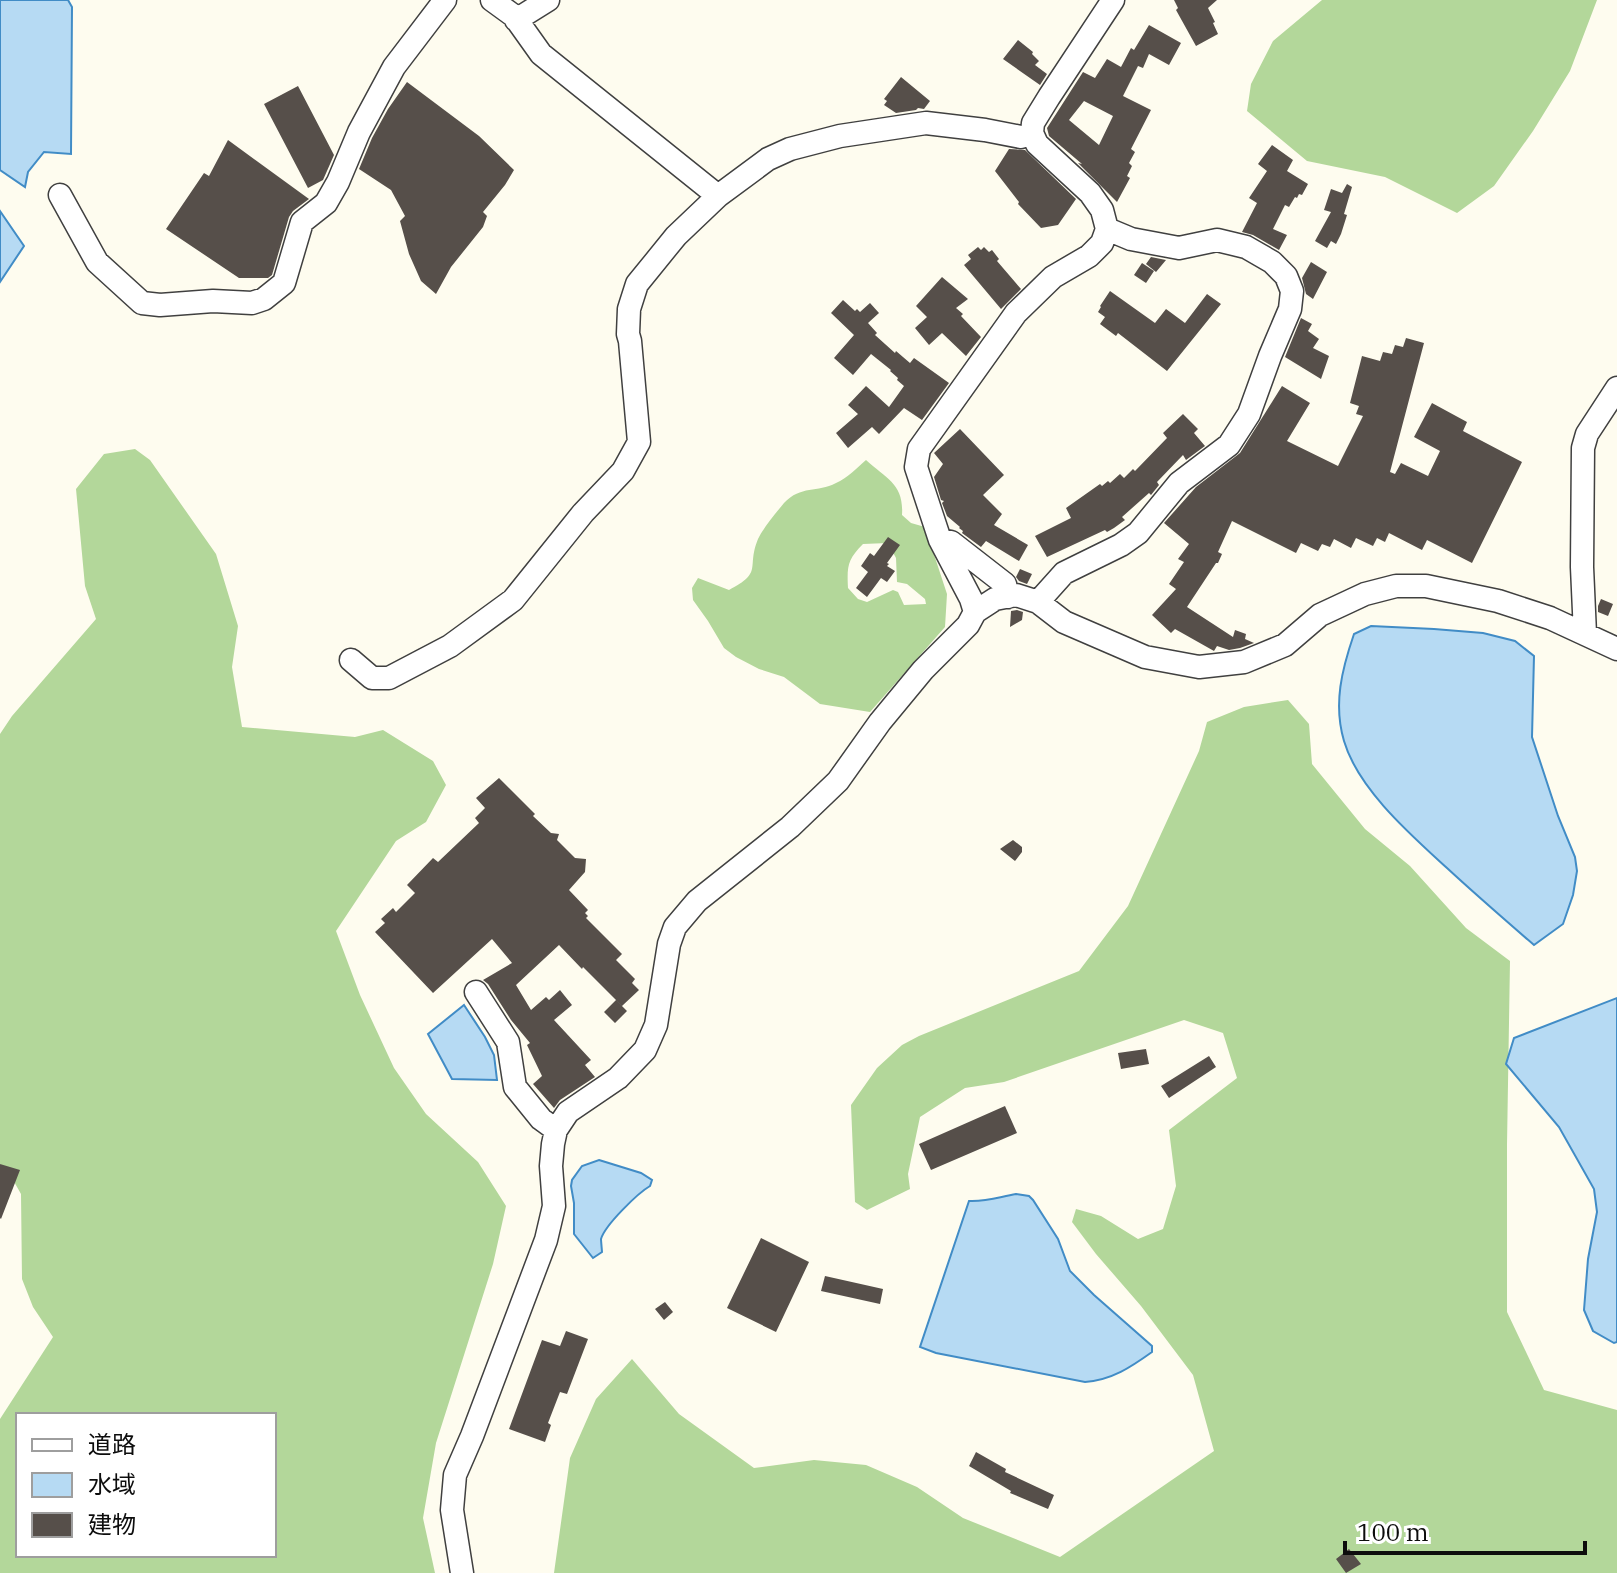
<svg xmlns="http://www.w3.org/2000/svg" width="1617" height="1573" font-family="'IBM Plex Serif','Noto Sans JP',serif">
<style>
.forest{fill:#b3d79a;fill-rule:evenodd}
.water{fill:#b6daf3;stroke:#418cc6;stroke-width:2}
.building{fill:#564f4a;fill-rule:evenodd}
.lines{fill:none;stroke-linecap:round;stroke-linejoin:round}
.minor-casing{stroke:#404040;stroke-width:25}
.minor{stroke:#fff;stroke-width:22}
</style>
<rect width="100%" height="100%" fill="#fefcef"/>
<path class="forest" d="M1322 0H1597L1570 71 1533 131 1494 186 1457 213 1385 177 1307 161 1247 111 1251 84 1273 41Z
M135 449 150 460 216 554 238 626 232 667 242 727 355 737 383 730 433 761 446 785 426 822 396 841 336 931 360 995 394 1068 426 1114 478 1162 506 1206 493 1264 436 1443 423 1518 435 1573H0V1419L53 1337 33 1307 22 1279 21 1194 8 1171 0 1164V734L12 716 96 619 85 586 76 489 104 454ZM18 1415H274V1555H18Z
M866 460C887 479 904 484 902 515L911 523 925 527 947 594 945 627 870 712 820 704 784 677 759 669 736 657 724 648 708 621 693 600 692 588 698 578 729 590C764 572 746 568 758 539 764 527 775 514 784 503 801 485 817 493 836 483 847 478 857 468 866 460ZM888 543 896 558 897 582 907 584 925 599 926 604 904 605 898 592 893 590 867 602 858 599 848 588C847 567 847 560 863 544Z
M1288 700 1309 724 1312 764 1365 829 1410 866 1466 928 1510 961 1507 1145V1312L1544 1390 1617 1410V1573H554L570 1458 596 1399 632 1359 679 1414 754 1468 814 1460 866 1465 917 1487 963 1518 1060 1557 1214 1451 1193 1375 1141 1306 1096 1254 1072 1222 1076 1209 1101 1216 1138 1239 1163 1229 1176 1186 1169 1130 1237 1078 1223 1033 1184 1020 1004 1082 965 1088 920 1117 908 1174 910 1189 867 1210 855 1202 851 1105 877 1068 902 1045 919 1036 1079 971 1128 906 1199 751 1207 722 1244 707Z"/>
<path class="water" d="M0 0H68L72 7 71 154 44 152 28 172 25 187 0 170Z
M0 211 24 246 0 282Z
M1371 626 1434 629 1483 633 1515 641 1534 656 1532 737 1558 816 1575 857 1577 871 1573 895 1563 924 1534 945C1504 919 1475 894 1447 868 1411 835 1358 789 1344 741 1333 704 1342 669 1354 634Z
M1617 998V1342L1614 1343 1593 1331 1584 1310 1588 1259 1597 1212 1594 1189 1559 1127 1506 1064 1514 1038Z
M464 1005 485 1037 494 1055 497 1080 452 1079 428 1034Z
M599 1160 641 1173 652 1180 650 1186C638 1193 605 1225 601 1239 601 1241 602 1251 602 1252L593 1258 574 1234V1203L571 1186 572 1180 582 1166Z
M1016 1194 1029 1196 1033 1200 1058 1239 1070 1271 1094 1295 1152 1346V1352C1131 1367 1112 1380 1085 1382L936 1353 920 1347 969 1201C986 1202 999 1197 1016 1194Z"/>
<path class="building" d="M1174 0H1217L1208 8 1215 22 1213 23 1218 34 1196 46 1176 10 1178 8Z
M1149 25 1181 43 1169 65 1149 54 1143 68 1138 66 1123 96 1151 110 1131 149 1135 152 1129 163 1132 166 1127 176 1130 178 1117 202 1078 163 1082 164 1049 136 1047 128 1083 72 1095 78 1107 59 1121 67 1131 48 1134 50ZM1084 101 1113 116 1099 145 1069 120Z
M1018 40 1033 52 1032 54 1039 61 1035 65 1047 74 1040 85 1003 59Z
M901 77 930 101 924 109 918 108 916 110 896 113 884 105 887 101 884 99Z
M407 82 479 136 514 170 505 185 483 212 487 216 483 227 451 267 436 294 421 281 409 254 400 221 405 216 391 190 359 169 372 138 388 109Z
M298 86 334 155 323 180 308 188 264 104Z
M228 140 309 199 293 211 289 217 272 275 268 278H239L166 229 204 173 209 176Z
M1272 145 1293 160 1287 171 1308 184 1302 195 1299 194 1297 198 1295 197 1289 207 1285 205 1273 229 1287 235 1279 250 1253 235 1242 232 1257 203 1249 198 1267 171 1258 164Z
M1009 149 1025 150 1076 199 1058 225 1041 228 1018 204 1019 202 995 171Z
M1347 184 1352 187 1344 214 1347 215 1341 234 1336 244 1331 241 1327 248 1315 241 1331 212 1324 210 1331 189 1342 193Z
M978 247 981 250 984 247 989 252 992 250 999 259 997 261 1021 289 1001 309 964 265 971 259 968 255Z
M1151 257 1166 260 1156 272 1146 264Z
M1311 262 1327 272 1313 299 1306 294 1302 278Z
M1142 263 1154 271 1146 283 1134 275Z
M942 277 968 299 956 308 963 314 961 316 981 337 966 356 942 333 929 345 915 328 927 317 916 306Z
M1110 291 1155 323 1166 309 1185 323 1207 294 1221 304 1167 371 1118 333 1116 336 1100 324 1105 317 1098 312 1101 307 1100 306Z
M843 300 855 311 857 309 860 312 870 303 879 313 868 323 877 333 875 335 895 353 896 351 910 363 914 358 949 383 922 420 904 408 879 434 872 427 848 448 836 433 858 414 848 405 866 386 889 407 904 386 897 380 898 378 890 371 891 370 871 354 853 375 834 358 854 335 831 313Z
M1301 318 1312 324 1308 331 1319 339 1313 348 1329 356 1321 379 1285 357Z
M1406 338 1424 343 1390 472 1395 474 1401 463 1428 476 1440 451 1414 437 1432 403 1467 422 1463 431 1522 462 1472 563 1427 540 1422 550 1389 533 1385 542 1377 538 1373 546 1356 538 1351 548 1334 539 1330 547 1322 544 1318 551 1301 543 1296 553 1232 521 1218 552 1222 554 1218 563H1216L1187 607 1233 637 1235 630 1246 634 1245 639 1254 643 1240 648 1229 650 1217 646 1214 651 1175 629 1171 633 1152 615 1176 589 1169 584 1184 562 1178 559 1189 544 1164 523 1196 487 1240 453 1282 386 1310 403 1287 441 1338 466 1363 416 1356 414 1359 406 1350 403 1362 356 1380 361 1383 352 1392 354 1395 345 1403 347Z
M1183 414 1198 429 1194 433 1205 446 1186 460 1183 455 1157 482 1159 485 1151 495 1149 493 1122 517 1125 520 1114 528 1107 532 1105 530 1047 557 1035 536 1071 518 1066 508 1100 484 1102 486 1108 481 1110 483 1120 474 1124 478 1133 469 1135 471 1167 438 1163 433Z
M960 429 1004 475 983 495 1002 514 994 525 1028 545 1019 561 986 541 981 547 962 533 963 531 959 528 960 527 947 516 942 503 944 501 941 500 934 477 943 464 934 453Z
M888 537 900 545 887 563 889 564 887 566 895 571 887 582 881 578 867 597 856 588 868 572 861 566 870 553 874 556Z
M1020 569 1032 574 1027 584 1019 581 1016 577Z
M1601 599 1613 604 1608 616 1598 612V606Z
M1017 610 1023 612 1022 620 1010 627 1011 611Z
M499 778 535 814 533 816 551 833 559 834 557 840 575 858 586 859 585 872 569 890 588 910 585 913 588 916 586 918 622 954 616 960 635 979 632 983 639 990 622 1006 583 967 582 969 559 945 516 985 531 1010 546 997 549 1000 560 990 572 1005 554 1020 591 1060 585 1065 595 1077 560 1100 554 1108 533 1084 542 1076 527 1045 530 1043 511 1020 488 984 483 980 512 963 492 939 433 993 375 932 385 923 381 919 393 908 396 912 415 893 407 885 433 858 438 862 479 823 475 818 485 808 476 798Z
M1013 840 1022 847V852L1015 861 1000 849Z
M616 1000 627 1011 615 1023 604 1012Z
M1146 1049 1149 1064 1121 1069 1118 1053Z
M1209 1056 1216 1067 1169 1098 1161 1086Z
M1005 1106 1017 1133 931 1170 919 1144Z
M0 1164 20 1170 1 1219 0 1218Z
M761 1238 809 1262 776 1332 727 1308Z
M825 1276 883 1289 880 1304 821 1291Z
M665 1302 673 1312 664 1320 655 1309Z
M566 1331 588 1339 567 1394 560 1392 548 1423 551 1425 545 1442 509 1429 542 1340 560 1346Z
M976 1452 1006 1469 1005 1472 1054 1495 1048 1509 1010 1493 1011 1491 969 1466Z
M1349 1549 1361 1564 1346 1573 1336 1559Z"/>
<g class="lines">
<g class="minor-casing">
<path id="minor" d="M492 0 514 16 541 54 718 196
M516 20 548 0
M60 195 97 262 142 303 160 305 213 301 252 303 264 299 284 283 302 222 326 203 338 182 359 132 394 67 445 0
M940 540 951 542 1005 584 1008 597
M1038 602 1064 573 1121 545 1138 533 1179 483 1229 445 1249 414 1270 356 1290 309 1292 291 1286 276 1272 262 1246 247 1217 240 1179 248 1131 239 1107 229
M975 612 971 599 940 540 916 467 919 449 1016 313 1053 277 1089 256 1102 243 1107 229 1102 210 1090 193 1037 144 1032 133 1033 123 1049 97 1113 0
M1585 634 1582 567 1583 448 1587 434 1617 388
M351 660 372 678H389L450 646 513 600 583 513 623 471 639 442 630 341 628 334 629 309 637 284 676 236 718 196 768 159 790 149 840 136 926 123 985 130 1021 137 1032 133
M476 992 508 1042 515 1087 541 1119 556 1130
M462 1573 452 1510 455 1475 472 1436 546 1240 554 1206 551 1166 553 1144 556 1130 568 1112 618 1078 645 1050 656 1025 669 944 675 927 697 901 790 827 838 781 880 722 923 670 968 625 975 612 995 599 1016 595 1038 602 1064 622 1145 657 1199 667 1244 662 1285 645 1320 615 1365 594 1396 586H1426L1498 601 1550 618 1617 649"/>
</g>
<use href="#minor" class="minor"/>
</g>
<rect x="16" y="1413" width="260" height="144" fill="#ffffff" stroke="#9e9e9e" stroke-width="2"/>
<rect x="32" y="1439" width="40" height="12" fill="#ffffff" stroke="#9e9e9e" stroke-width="2"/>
<text x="88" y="1453" font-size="24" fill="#0d0d0d">道路</text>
<rect x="32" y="1473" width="40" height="24" fill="#b6daf3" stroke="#9e9e9e" stroke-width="2"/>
<text x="88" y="1493" font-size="24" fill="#0d0d0d">水域</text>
<rect x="32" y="1513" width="40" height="24" fill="#564f4a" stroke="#9e9e9e" stroke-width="2"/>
<text x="88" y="1533" font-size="24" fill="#0d0d0d">建物</text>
<path d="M1345 1541v12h240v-12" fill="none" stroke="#0d0d0d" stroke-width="4"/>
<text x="1357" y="1541" font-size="24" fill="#0d0d0d" stroke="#ffffff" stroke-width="6" paint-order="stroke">100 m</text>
</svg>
